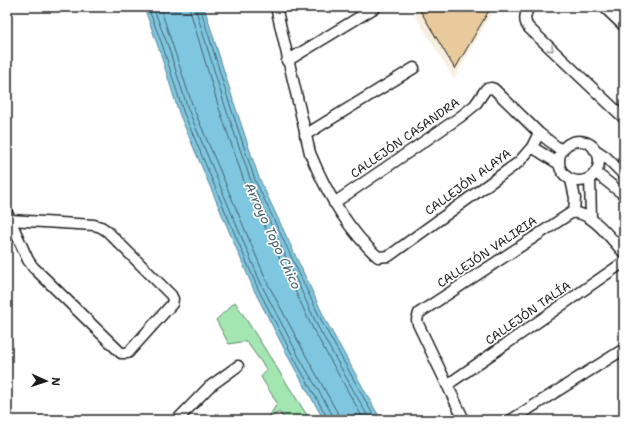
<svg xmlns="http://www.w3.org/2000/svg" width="631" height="427" font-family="'Shantell Sans',sans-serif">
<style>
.built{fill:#f8efe1}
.green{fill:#a3e6b1;stroke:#608166}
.water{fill:#7fc7e0;stroke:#578392}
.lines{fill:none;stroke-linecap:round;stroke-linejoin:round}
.shore{stroke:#44606a;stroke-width:1}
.building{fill:#e9ca9c;stroke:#1c1c1c}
.minor-casing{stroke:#1c1c1c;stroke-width:13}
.minor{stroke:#fff;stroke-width:10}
.oneway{stroke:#999}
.labels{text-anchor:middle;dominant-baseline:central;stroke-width:3.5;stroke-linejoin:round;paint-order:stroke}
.street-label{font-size:12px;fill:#1c1c1c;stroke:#fff}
.water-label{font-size:13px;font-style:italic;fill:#44606a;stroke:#fff}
</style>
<rect width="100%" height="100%" fill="#fff"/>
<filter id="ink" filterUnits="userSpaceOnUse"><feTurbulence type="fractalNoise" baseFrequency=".025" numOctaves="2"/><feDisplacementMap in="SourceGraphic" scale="8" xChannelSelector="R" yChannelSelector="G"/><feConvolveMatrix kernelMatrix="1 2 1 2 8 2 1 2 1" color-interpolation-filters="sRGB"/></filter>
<g filter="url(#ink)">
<path class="built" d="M410 7H495L454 79Z"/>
<path class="green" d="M235 302 310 420H285L279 412 268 419 277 403 261 377 267 370 246 341 229 344 216 320Z"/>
<path class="water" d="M144 7H204L233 100 259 178 327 323 381 420H324L291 362 254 290 179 113 159 49Z"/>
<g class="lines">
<path class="shore" d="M148 7 163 47 183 111 258 289 295 360 327 417 328 420
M153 7 168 46 188 109 262 286 299 357 332 414 333 420
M160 7 193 107 268 284 305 354 337 412 339 420
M189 7 218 105 245 184 313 329 364 420
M195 7 224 103 251 181 318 327 370 420
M200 7 229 102 255 180 323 324 376 420"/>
</g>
<path class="building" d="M418 7H491L455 69Z"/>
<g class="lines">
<g class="minor-casing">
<path id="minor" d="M276 7 310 153C326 192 347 229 378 257L389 256 519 162 532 147 539 133
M529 7C525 14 523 21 529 28L624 118
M604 7 624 26
M287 61 376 7
M305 135 414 68
M559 161a20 20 0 1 1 40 0a20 20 0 1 1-40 0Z
M532 147 559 164
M594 149 606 157 624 175
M595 172 624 195
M590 178 591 218
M571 180 575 198 574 212
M334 203 460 117 475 105 486 89 491 88 494 89 539 133 562 151
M7 213 28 260 33 267 121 353H128L172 304 173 299 171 295 107 231 101 227 94 225 10 220
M447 385 624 262
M177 420 209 387 238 366
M464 420 418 324 417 320 419 313 571 213C590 209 612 240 624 253
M511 420 624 349"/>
</g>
<use href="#minor" class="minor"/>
</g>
<defs><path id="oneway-chevron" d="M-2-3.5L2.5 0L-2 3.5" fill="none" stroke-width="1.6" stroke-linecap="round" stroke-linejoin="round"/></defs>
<use class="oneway" href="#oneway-chevron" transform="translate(551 49) rotate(44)"/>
</g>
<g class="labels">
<g class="street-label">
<text transform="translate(405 138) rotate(-35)">CALLEJÓN CASANDRA</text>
<text transform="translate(468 182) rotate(-36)">CALLEJÓN ALAYA</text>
<text transform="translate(487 252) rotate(-34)">CALLEJÓN VALIRIA</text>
<text transform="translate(528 313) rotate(-35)">CALLEJÓN TALÍA</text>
</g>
<g class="water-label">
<text transform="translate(273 236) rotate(65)">Arroyo Topo Chico</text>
</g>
</g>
<rect width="631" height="427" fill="none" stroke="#fff" stroke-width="24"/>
<rect x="12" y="12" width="607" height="403" fill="none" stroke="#1c1c1c" stroke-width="1.5" filter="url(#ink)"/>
<g transform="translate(46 381) rotate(93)" stroke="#ffffff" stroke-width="3" paint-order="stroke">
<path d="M0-3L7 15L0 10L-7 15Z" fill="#1c1c1c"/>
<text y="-6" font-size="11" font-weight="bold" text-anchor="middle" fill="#1c1c1c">N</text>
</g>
</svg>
